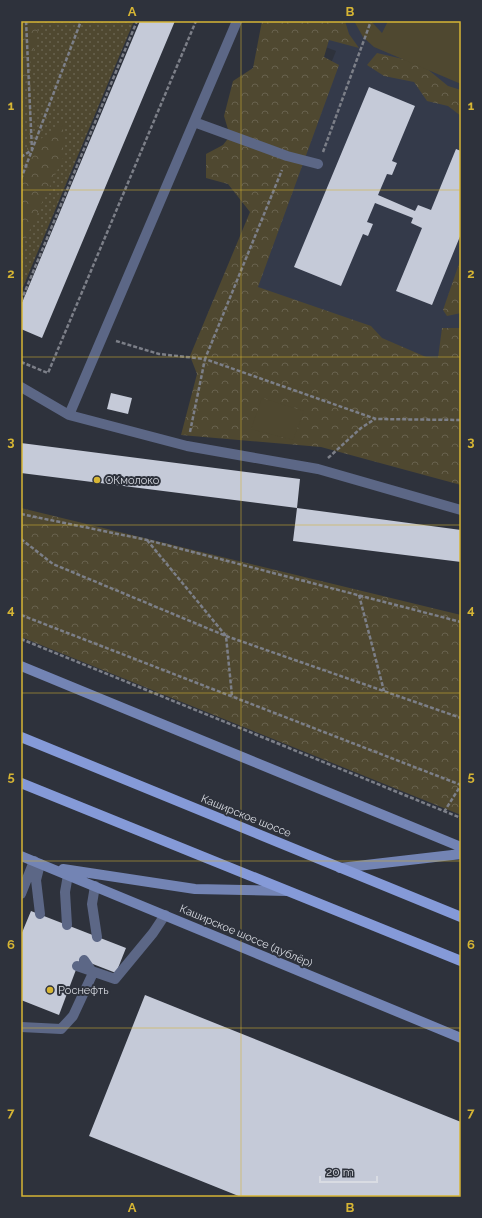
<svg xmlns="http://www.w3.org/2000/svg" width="482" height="1218" font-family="Raleway,sans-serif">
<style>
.built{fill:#343a4a}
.grass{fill:url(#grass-dots)}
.forest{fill:url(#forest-crowns)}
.pitch{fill:#4f4830}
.building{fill:#c5cad8}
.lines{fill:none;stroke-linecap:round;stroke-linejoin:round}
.path{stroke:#7c7f88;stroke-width:2.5;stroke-dasharray:4 2;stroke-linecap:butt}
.service{stroke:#5c6786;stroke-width:10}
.secondary{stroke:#7384b4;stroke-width:10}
.primary{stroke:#859ad8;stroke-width:10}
.grid{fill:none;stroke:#d6b534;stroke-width:1;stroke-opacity:0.55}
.poi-dot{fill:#d6b534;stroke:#2e323c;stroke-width:1.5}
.labels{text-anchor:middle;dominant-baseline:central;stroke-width:4;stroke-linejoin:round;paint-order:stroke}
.poi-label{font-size:11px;fill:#d9dce3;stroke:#2e323c;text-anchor:start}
.street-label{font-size:11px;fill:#d9dce3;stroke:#2e323c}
.neatline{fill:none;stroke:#d6b534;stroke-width:1.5}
.grid-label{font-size:13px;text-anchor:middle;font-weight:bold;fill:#d6b534}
</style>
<defs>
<pattern id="grass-dots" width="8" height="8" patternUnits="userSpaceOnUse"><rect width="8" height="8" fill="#4f4830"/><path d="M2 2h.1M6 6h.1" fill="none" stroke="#68624e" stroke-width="1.8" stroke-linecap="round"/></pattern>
<pattern id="forest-crowns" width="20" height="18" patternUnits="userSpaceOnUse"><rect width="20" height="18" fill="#4f4830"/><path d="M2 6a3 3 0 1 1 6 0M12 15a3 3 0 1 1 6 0" fill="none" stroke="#68624e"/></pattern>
</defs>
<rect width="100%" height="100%" fill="#2e323c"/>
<path class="built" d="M311 21H461V415L212 353 336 51 304 39Z"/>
<path class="grass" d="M21 21H134L21 292Z"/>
<path class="forest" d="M21 21H36L38 33 24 87 21 91Z
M262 21H345L349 34 359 48 329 40 324 57 339 65 258 287 371 326 382 338 426 357 438 358 442 328H461V485L321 447 181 435 197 374 190 356 250 212 228 184 206 178V154L223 145 230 136 224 116 233 81 253 68Z
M377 53 420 63 448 86 461 90V116L448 106 427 101 414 82 384 76 367 65Z
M63 124V158L21 249V152Z
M461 258V313L447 316 443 310Z
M21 508 461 615V815L21 637Z"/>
<path class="pitch" d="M354 21H371L382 33 388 21H461V84L374 47 363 37Z
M262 398 304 411 293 440 251 429Z"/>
<path class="building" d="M140 21H175L42 338 21 329V305Z
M369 87 415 106 392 161 397 163 392 175 387 174 378 195 415 211 418 205 431 210 456 149 461 151V234L432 305 396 291 422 228 411 223 413 218 375 203 367 222 373 224 368 236 363 234 341 286 294 267Z
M111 393 132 398 128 414 107 409Z
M21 443 300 479 297 508 461 530V562L293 541 297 508 21 473Z
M31 911 126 948 116 973 80 959 59 1015 21 1000V935Z
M145 995 461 1122V1197H241L89 1136Z"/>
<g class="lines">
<path class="path" d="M323 152 371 21
M21 157 32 150 26 21
M21 179 81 21
M21 301 137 21
M116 341 159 354 205 359 282 170
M21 362 48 373 196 21
M190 432 205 359 376 419 461 420
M328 458 361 428 375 419
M21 514 147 540 461 622
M21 539 53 564 226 636 461 718
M147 540 226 636 232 696
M359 595 384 691
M21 615 461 785
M21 639 461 818
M444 812 461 785"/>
<path class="service" d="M194 122 287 156 318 164
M21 387 69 415 237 21
M69 415 187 446 318 469 461 510
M95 886 92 904 97 937
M21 894 34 861
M40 914 36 880 40 864
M67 925 65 892 68 875
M77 966 115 979 153 933 165 915
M21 1027 61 1029 73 1016 93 973 84 960"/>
<path class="secondary" d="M21 666 461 847
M21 856 461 1038
M340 868 461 854
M63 869 195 889 287 891"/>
<path class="primary" d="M21 737 461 917
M21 783 461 961"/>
</g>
<path class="grid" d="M241 21V1197M21 190H461M21 357H461M21 525H461M21 693H461M21 861H461M21 1028H461"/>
<g class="poi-dot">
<circle cx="97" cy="480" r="4"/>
<circle cx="50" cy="990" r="4"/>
</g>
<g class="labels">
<g class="poi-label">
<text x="105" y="480">ОКмолоко</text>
<text x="58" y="990">Роснефть</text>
</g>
<g class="street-label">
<text transform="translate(246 816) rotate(22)">Каширское шоссе</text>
<text transform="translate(246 936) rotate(23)">Каширское шоссе (дублёр)</text>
</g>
</g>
<rect width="482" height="1218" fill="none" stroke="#2e323c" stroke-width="44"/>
<path d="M320 1176v6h57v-6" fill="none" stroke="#d9dce3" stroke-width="2"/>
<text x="326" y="1176" font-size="12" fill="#d9dce3" stroke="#2e323c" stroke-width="3" paint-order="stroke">20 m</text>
<rect x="22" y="22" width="438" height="1174" class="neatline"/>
<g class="grid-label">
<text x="132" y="16">A</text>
<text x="350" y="16">B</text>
<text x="11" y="110">1</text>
<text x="471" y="110">1</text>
<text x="11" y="278">2</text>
<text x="471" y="278">2</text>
<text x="11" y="446">3</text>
<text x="471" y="446">3</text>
<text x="11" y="614">4</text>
<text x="471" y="614">4</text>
<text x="11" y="781">5</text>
<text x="471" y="781">5</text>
<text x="11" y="949">6</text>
<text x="471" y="949">6</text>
<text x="11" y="1117">7</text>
<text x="471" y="1117">7</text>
<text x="132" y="1212">A</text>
<text x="350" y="1212">B</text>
</g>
</svg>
